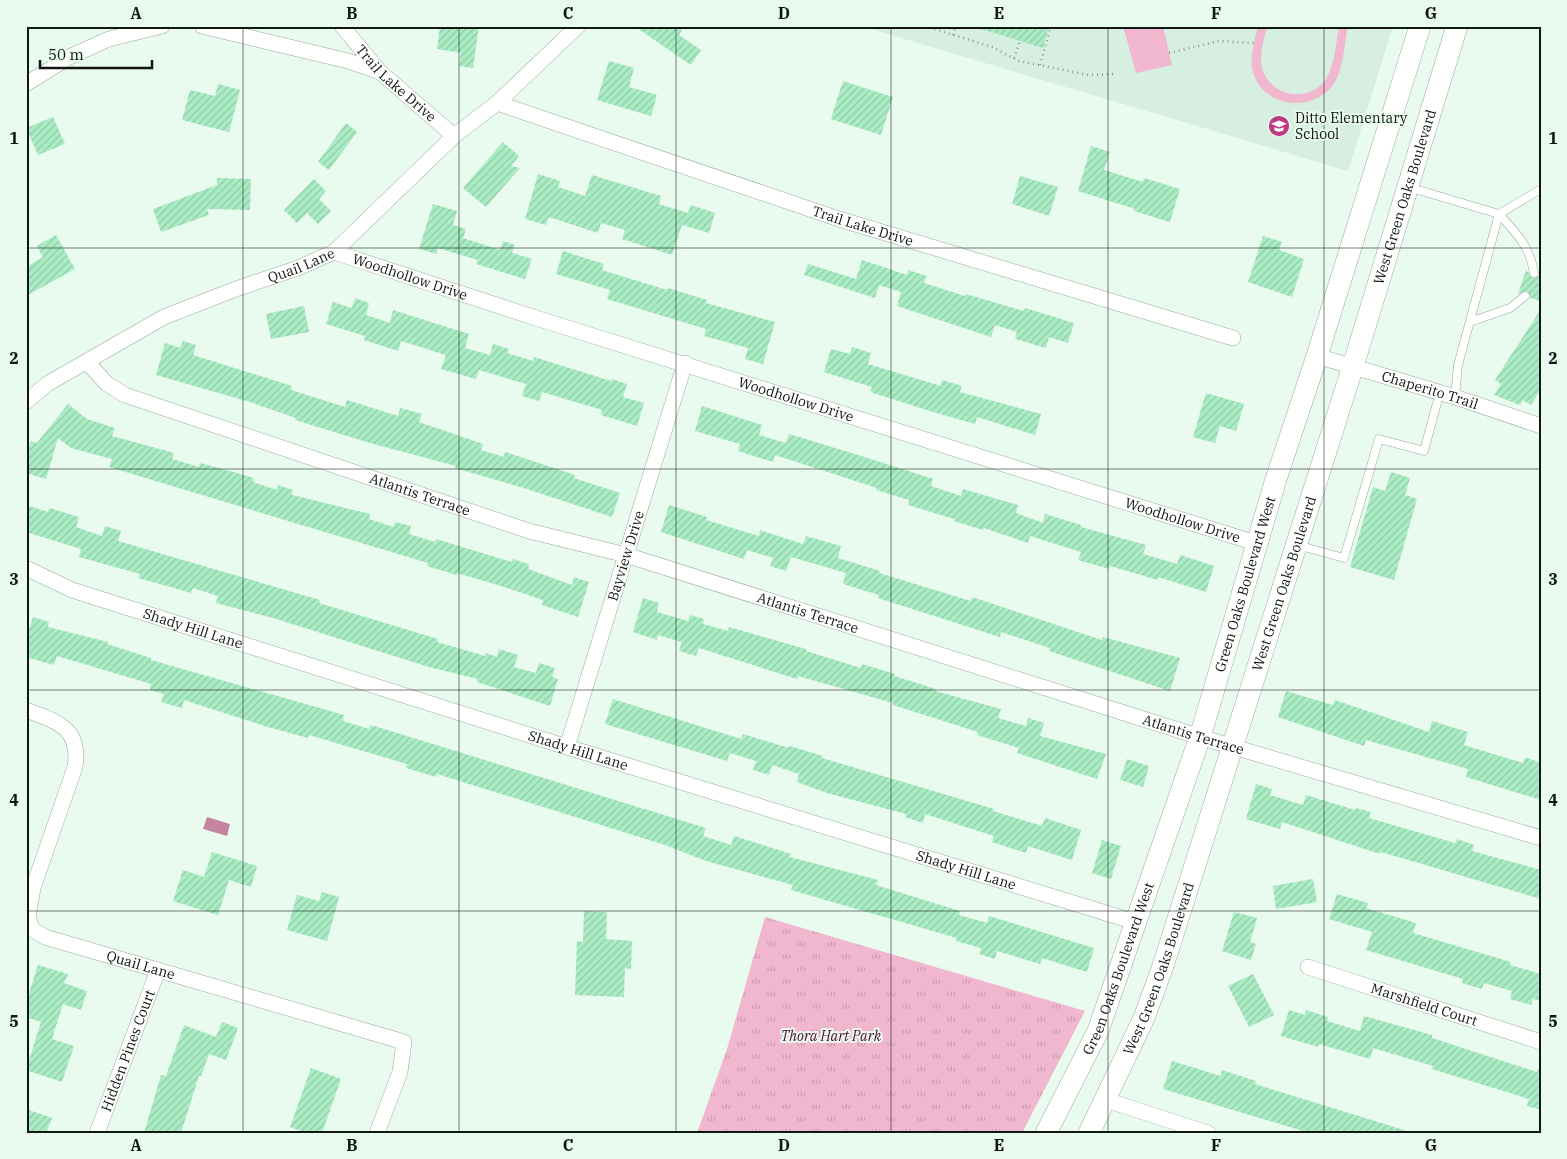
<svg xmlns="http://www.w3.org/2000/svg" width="1567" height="1159" font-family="'IBM Plex Serif',serif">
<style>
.built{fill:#d7efe0}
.park{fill:url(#park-tufts)}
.pitch{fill:#f0b7cf}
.water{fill:#c584a1}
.building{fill:url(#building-hatch)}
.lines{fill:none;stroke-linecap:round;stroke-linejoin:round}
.lane-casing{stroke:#99a89e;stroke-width:9}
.street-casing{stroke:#99a89e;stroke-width:16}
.secondary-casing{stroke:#99a89e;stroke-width:22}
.path{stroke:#8d9991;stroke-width:2.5;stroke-dasharray:1 4;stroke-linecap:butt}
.lane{stroke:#fff;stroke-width:8}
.street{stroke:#fff;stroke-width:15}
.secondary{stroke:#fff;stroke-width:21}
.grid{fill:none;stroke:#101612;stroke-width:1;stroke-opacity:0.55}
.labels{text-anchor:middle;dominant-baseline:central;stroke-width:4;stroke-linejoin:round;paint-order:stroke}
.street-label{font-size:14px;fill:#101612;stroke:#e9faef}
.poi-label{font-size:14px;fill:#101612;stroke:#e9faef;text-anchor:start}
.park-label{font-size:14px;font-style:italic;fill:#570836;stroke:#e9faef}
.neatline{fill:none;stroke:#101612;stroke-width:2}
.grid-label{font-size:16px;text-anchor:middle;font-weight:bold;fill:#101612}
</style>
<defs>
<pattern id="park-tufts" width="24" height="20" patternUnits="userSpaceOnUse" patternTransform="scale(1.25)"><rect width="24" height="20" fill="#f0b7cf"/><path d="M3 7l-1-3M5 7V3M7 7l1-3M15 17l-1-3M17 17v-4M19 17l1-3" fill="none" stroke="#cd9db1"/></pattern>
<pattern id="building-hatch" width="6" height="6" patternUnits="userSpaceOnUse" patternTransform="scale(1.25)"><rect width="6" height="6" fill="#aaedc4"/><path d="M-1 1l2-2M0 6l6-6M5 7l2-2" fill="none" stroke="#91caa7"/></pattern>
</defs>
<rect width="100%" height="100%" fill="#e9faef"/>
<path class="built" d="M861 26H1393L1348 171Z"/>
<path class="park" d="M765 917 1085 1011 1022 1133H697L727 1049Z"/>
<path class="pitch" d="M1123 26H1163L1172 65 1136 73Z
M1258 26H1267C1264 39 1259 55 1262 68 1270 97 1309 104 1326 79 1335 64 1336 43 1339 26H1348C1344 44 1344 67 1335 82 1315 115 1259 108 1252 68 1250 54 1255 39 1258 26Z"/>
<path class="water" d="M207 817 230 824 227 836 203 829Z"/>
<path class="building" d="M440 26H479L473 68 459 66 461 53 437 49Z
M634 26H684L679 35 701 50 691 65Z
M982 26H1049L1043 48 981 29Z
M609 61 634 68 629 87 657 95 651 116 597 100Z
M843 81 893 97 881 135 831 119Z
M218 84 240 90 229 132 182 120 190 90 215 96Z
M53 117 65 144 38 155 26 128Z
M346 123 357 132 329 170 318 162Z
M503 142 519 156 511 166 520 168 486 207 463 188Z
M1091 146 1110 152 1104 170 1143 182 1144 178 1180 189 1170 222 1134 211 1135 209 1078 191Z
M538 174 560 181 558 187 585 196 592 175 661 196 659 204 688 213 691 205 715 213 709 233 682 225 672 255 622 239 625 230 601 223 598 233 549 217 546 225 525 219Z
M1020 176 1058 187 1049 216 1012 204Z
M217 178 251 179 250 210 207 209 209 215 161 232 153 209 217 185Z
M314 179 326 191 319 199 331 211 318 224 307 213 297 223 284 210Z
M433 204 457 211 453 225 466 229 463 238 500 250 503 241 515 245 512 253 532 259 525 279 476 264 478 260 438 248 436 254 419 249Z
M56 235 75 269 26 296V267L43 257 37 246Z
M1263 236 1282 242 1279 250 1304 259 1292 297 1248 282Z
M563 251 604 264 602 270 667 290 668 288 707 300 706 303 775 322 763 364 745 359 748 348 704 336 706 329 607 299 610 290 556 274Z
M862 260 907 275 908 270 927 276 924 283 965 296 966 294 1024 311 1025 308 1074 323 1068 343 1049 337 1046 348 1015 339 1017 332 995 325 991 337 897 306 901 292 879 285 875 298 804 275 808 264 856 279Z
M1526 270 1533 278 1541 275V301L1530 298 1527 291 1518 294Z
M355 298 369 303 366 315 390 323 393 310 469 334 465 348 490 355 493 344 509 349 507 353 533 361 534 357 611 381 612 379 627 384 623 397 644 403 637 426 601 415 602 410 542 392 539 401 522 396 526 384 479 370 476 379 441 369 446 355 401 341 398 351 364 340 365 336 326 324 333 302 352 308Z
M304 306 309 332 271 339 266 314Z
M1541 309V389L1531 405 1523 400 1520 405 1494 395 1501 384 1495 380Z
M183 341 196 345 193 355 292 386 291 390 345 407 347 400 398 416 400 408 422 414 419 422 483 444 481 450 504 457 505 452 536 462 575 475 574 478 620 493 612 517 527 489 455 468 456 466 370 443 295 420 296 418 250 402 156 375 165 343 180 348Z
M852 347 871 353 868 364 941 386 942 380 962 386 960 392 1041 414 1035 435 977 417 975 424 933 412 870 392 872 387 824 372 831 349 850 354Z
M1206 393 1244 404 1236 431 1220 426 1215 443 1193 437Z
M68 404 87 419 115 428 112 436 174 453 172 459 199 467 200 463 237 473 254 478 253 482 277 490 278 485 293 490 292 495 370 514 369 519 394 527 395 522 411 526 409 534 435 542 436 539 512 562 513 559 529 564 528 569 572 585 574 577 589 582 578 617 542 605 543 600 504 587 457 573V575L427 566 428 563 109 467 112 459 71 448 58 438 46 479 26 473V455L31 441 37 443Z
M702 406 762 425 759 435 786 443 789 434 868 458 933 479 931 486 961 496 963 489 1018 505 1016 513 1043 523 1045 514 1081 525V527L1146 545 1143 554 1177 564 1180 555 1214 566 1206 592 1158 577V580L1110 566 1109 569 1078 560 1081 552 1030 536 1028 543 984 528 983 530 954 521V519L908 505 909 500 876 490 877 488 775 455 773 462 738 451 740 444 695 431Z
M1391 472 1410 478 1405 495 1417 499 1394 580 1350 567 1373 487 1385 491Z
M26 505 48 512 49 508 79 517 76 527 102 536 105 526 121 531 118 541 320 600 319 603 438 639 437 642 485 656 486 653 497 657 499 649 518 655 514 667 536 673 539 663 555 668 552 677 558 679 550 706 477 682 478 679 429 667 273 618 216 603 218 596 193 588 191 593 153 582 138 578 140 574 79 557 81 549 26 532Z
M669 505 707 517 706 520 759 536 760 530 803 544 806 536 841 546 838 558 880 571 879 573 971 601 972 597 1102 640 1103 637 1180 658 1170 691 1049 651 1050 648 1001 632 1000 637 878 598 879 595 843 584 846 573 791 557 786 571 770 566 773 558 747 550 744 559 661 532Z
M643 598 659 603 657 612 688 621 690 615 704 619 703 624 728 631 729 627 806 649V651L861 668 862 664 895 674 894 676 936 689 935 691 1001 709 998 718 1026 726 1028 718 1044 723 1040 736 1106 754 1097 779 1017 753 1019 748 977 735 978 732 893 705V703L798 676 797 679 699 648 696 656 679 651 682 642 658 635 657 640 633 632Z
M33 617 49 622 48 627 108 642 107 644 151 658V660L344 715 343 721 369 729 371 725 706 828 703 836 731 845 734 836 791 854 790 857 878 880 876 885 960 911 959 915 987 923 989 916 1094 948 1087 972 1042 958 1040 964 997 951 995 959 979 954 981 948 956 941 957 938 791 890 793 885 706 861 665 845 437 774 436 777 406 768 407 764 309 735 308 738 268 727 184 700 182 708 161 702 164 694 150 690 151 684 57 656 54 665 26 657V640Z
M1286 691 1333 705 1335 700 1429 732 1432 721 1468 732 1464 745 1523 763 1525 757 1541 763V800L1466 777 1468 769 1366 740 1364 746 1278 717Z
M613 699 741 739 743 734 789 748 790 746 823 756 822 758 994 809 993 811 1042 826 1045 818 1081 830 1072 860 1028 846 1026 853 992 842 994 836 925 814 923 823 905 817 906 814 827 793 797 782 799 774 772 765 769 775 753 770 756 761 730 753 727 761 605 724Z
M1127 759 1149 766 1143 787 1120 780Z
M1256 784 1272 789 1270 795 1303 805 1306 795 1355 810 1356 808 1371 812 1369 818 1455 843 1457 839 1474 845 1472 851 1541 870V899L1381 852 1380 854 1282 822 1280 829 1246 819Z
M1102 840 1121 846 1111 879 1092 873Z
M212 852 257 866 251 887 229 880 218 915 173 901 183 870 204 877Z
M1313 879 1317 902 1276 909 1273 886Z
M322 892 339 897 327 941 287 930 297 895 319 901Z
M1337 894 1368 903 1366 908 1416 923 1413 933 1511 962 1510 965 1541 974V1001L1533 999 1531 1005 1510 999 1512 991 1484 983 1482 989 1462 983 1463 979 1366 950 1372 932 1329 919Z
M584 911 607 912 606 939 632 941 631 969 625 968 624 997 575 995 577 941 583 942Z
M1234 912 1257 918 1250 942 1256 944 1251 960 1222 951Z
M38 965 68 974 64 983 87 991 81 1010 63 1004 52 1039 74 1046 62 1082 26 1070 41 1022 26 1017V1003Z
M1253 974 1274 1015 1249 1027 1228 986Z
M1289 1010 1305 1015 1306 1010 1328 1017 1327 1021 1360 1031 1364 1016 1432 1035V1038L1537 1072 1538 1069 1541 1070V1110L1527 1106 1529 1099 1432 1069 1433 1066 1373 1048 1370 1059 1319 1044 1318 1047 1281 1036Z
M222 1022 238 1028 226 1060 209 1054 201 1076H199L181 1133H144L161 1075 166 1076 184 1025 216 1037Z
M1172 1061 1221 1076 1222 1070 1256 1081 1255 1084 1404 1130V1133H1310L1163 1089Z
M311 1068 341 1079 322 1133H307L290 1127Z
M26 1109 52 1118 46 1133H26Z"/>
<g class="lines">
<g class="lane-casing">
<path id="lane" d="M1408 187 1499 214 1458 365 1455 397
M1534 273C1530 246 1516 233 1499 214L1541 189
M1470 322 1510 308 1525 296
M1297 545 1344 558 1379 439 1424 451 1440 392"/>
</g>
<g class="street-casing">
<g id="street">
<path d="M202 26 348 61 380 72"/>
<path id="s1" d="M342 26 380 72 454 136"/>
<path d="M26 84 71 56 109 39 162 26"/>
<path id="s2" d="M497 103 839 219 1233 338"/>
<path id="s3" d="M334 252 536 318 1259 544"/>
<path id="s4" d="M1317 356 1455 397 1541 426"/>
<path id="s5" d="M87 362 107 384 125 395 529 531 626 555 1200 737 1541 838"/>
<path id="s6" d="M26 402 47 384 164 317 236 289 298 268 334 252 454 136 497 103 578 26"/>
<path id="s7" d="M26 568 72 590 567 747 1135 922"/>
<path id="s8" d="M26 710C58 722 81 728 75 767L33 888 28 916 32 929 45 937 404 1042 400 1072 377 1133"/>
<path id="s9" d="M567 747 685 363"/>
<path id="s10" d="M1308 967 1541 1042"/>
<path d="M1106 1100 1208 1133"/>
<path id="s11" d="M97 1133 158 970"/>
</g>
</g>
<g class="secondary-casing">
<g id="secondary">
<path id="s12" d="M1046 1133 1098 1031 1200 737 1276 479 1317 356 1420 26"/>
<path id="s13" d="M1089 1133 1144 1018 1164 963 1353 366 1457 26"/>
</g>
</g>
<path class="path" d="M925 26 992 47 1019 61 1088 75 1115 74
M953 35 956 26
M1169 53 1219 41 1255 43
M1014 58 1020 41
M1040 65 1051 26"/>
<use href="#lane" class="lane"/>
<use href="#street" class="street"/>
<use href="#secondary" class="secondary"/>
</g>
<path class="grid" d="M243 26V1133M459 26V1133M676 26V1133M891 26V1133M1108 26V1133M1324 26V1133M26 248H1541M26 469H1541M26 690H1541M26 911H1541"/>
<defs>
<g id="school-disc" transform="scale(1.125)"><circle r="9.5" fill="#be3b82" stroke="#e9faef"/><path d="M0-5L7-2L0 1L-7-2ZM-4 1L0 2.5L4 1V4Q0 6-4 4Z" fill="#fff"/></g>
</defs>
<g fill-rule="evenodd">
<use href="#school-disc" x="1279" y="126"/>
</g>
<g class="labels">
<g class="street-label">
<text stroke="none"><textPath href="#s1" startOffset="79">Trail Lake Drive</textPath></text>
<text stroke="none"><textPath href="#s13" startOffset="989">West Green Oaks Boulevard</textPath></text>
<text stroke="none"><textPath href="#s2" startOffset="386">Trail Lake Drive</textPath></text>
<text stroke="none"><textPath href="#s6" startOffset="309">Quail Lane</textPath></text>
<text stroke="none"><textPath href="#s3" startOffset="80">Woodhollow Drive</textPath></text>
<text stroke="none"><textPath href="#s4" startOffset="118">Chaperito Trail</textPath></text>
<text stroke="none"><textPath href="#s3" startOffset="485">Woodhollow Drive</textPath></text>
<text stroke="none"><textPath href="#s5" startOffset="362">Atlantis Terrace</textPath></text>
<text stroke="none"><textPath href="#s3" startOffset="890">Woodhollow Drive</textPath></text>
<text stroke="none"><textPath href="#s9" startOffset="200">Bayview Drive</textPath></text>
<text stroke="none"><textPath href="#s13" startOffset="584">West Green Oaks Boulevard</textPath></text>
<text stroke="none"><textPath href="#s12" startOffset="585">Green Oaks Boulevard West</textPath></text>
<text stroke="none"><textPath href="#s5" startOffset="768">Atlantis Terrace</textPath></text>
<text stroke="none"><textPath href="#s7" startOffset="178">Shady Hill Lane</textPath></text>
<text stroke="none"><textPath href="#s5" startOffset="1172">Atlantis Terrace</textPath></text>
<text stroke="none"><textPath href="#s7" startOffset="582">Shady Hill Lane</textPath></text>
<text stroke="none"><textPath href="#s7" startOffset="988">Shady Hill Lane</textPath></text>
<text stroke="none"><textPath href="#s8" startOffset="370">Quail Lane</textPath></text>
<text stroke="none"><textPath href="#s12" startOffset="180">Green Oaks Boulevard West</textPath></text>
<text stroke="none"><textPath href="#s13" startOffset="179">West Green Oaks Boulevard</textPath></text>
<text stroke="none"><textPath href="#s10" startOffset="122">Marshfield Court</textPath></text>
<text stroke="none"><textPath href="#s11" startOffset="88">Hidden Pines Court</textPath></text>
</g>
<g class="poi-label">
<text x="1295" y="118">Ditto Elementary<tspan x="1295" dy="16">School</tspan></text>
</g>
<g class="park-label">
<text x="831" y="1036">Thora Hart Park</text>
</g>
</g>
<rect width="1567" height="1159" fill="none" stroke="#e9faef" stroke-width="55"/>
<path d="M40 60v8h112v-8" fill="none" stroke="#101612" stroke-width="2.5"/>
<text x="48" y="60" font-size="15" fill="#101612" stroke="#e9faef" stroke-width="4" paint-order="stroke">50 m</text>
<rect x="28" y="28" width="1512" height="1104" class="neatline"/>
<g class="grid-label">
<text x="136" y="19">A</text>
<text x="352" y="19">B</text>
<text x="568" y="19">C</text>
<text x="784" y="19">D</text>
<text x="999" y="19">E</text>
<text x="1216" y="19">F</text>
<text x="1431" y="19">G</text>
<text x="14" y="144">1</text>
<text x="1553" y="144">1</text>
<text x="14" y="364">2</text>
<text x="1553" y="364">2</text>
<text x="14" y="585">3</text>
<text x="1553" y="585">3</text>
<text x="14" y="806">4</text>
<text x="1553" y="806">4</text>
<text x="14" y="1027">5</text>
<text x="1553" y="1027">5</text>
<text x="136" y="1151">A</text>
<text x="352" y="1151">B</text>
<text x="568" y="1151">C</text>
<text x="784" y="1151">D</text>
<text x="999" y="1151">E</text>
<text x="1216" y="1151">F</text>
<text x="1431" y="1151">G</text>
</g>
</svg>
